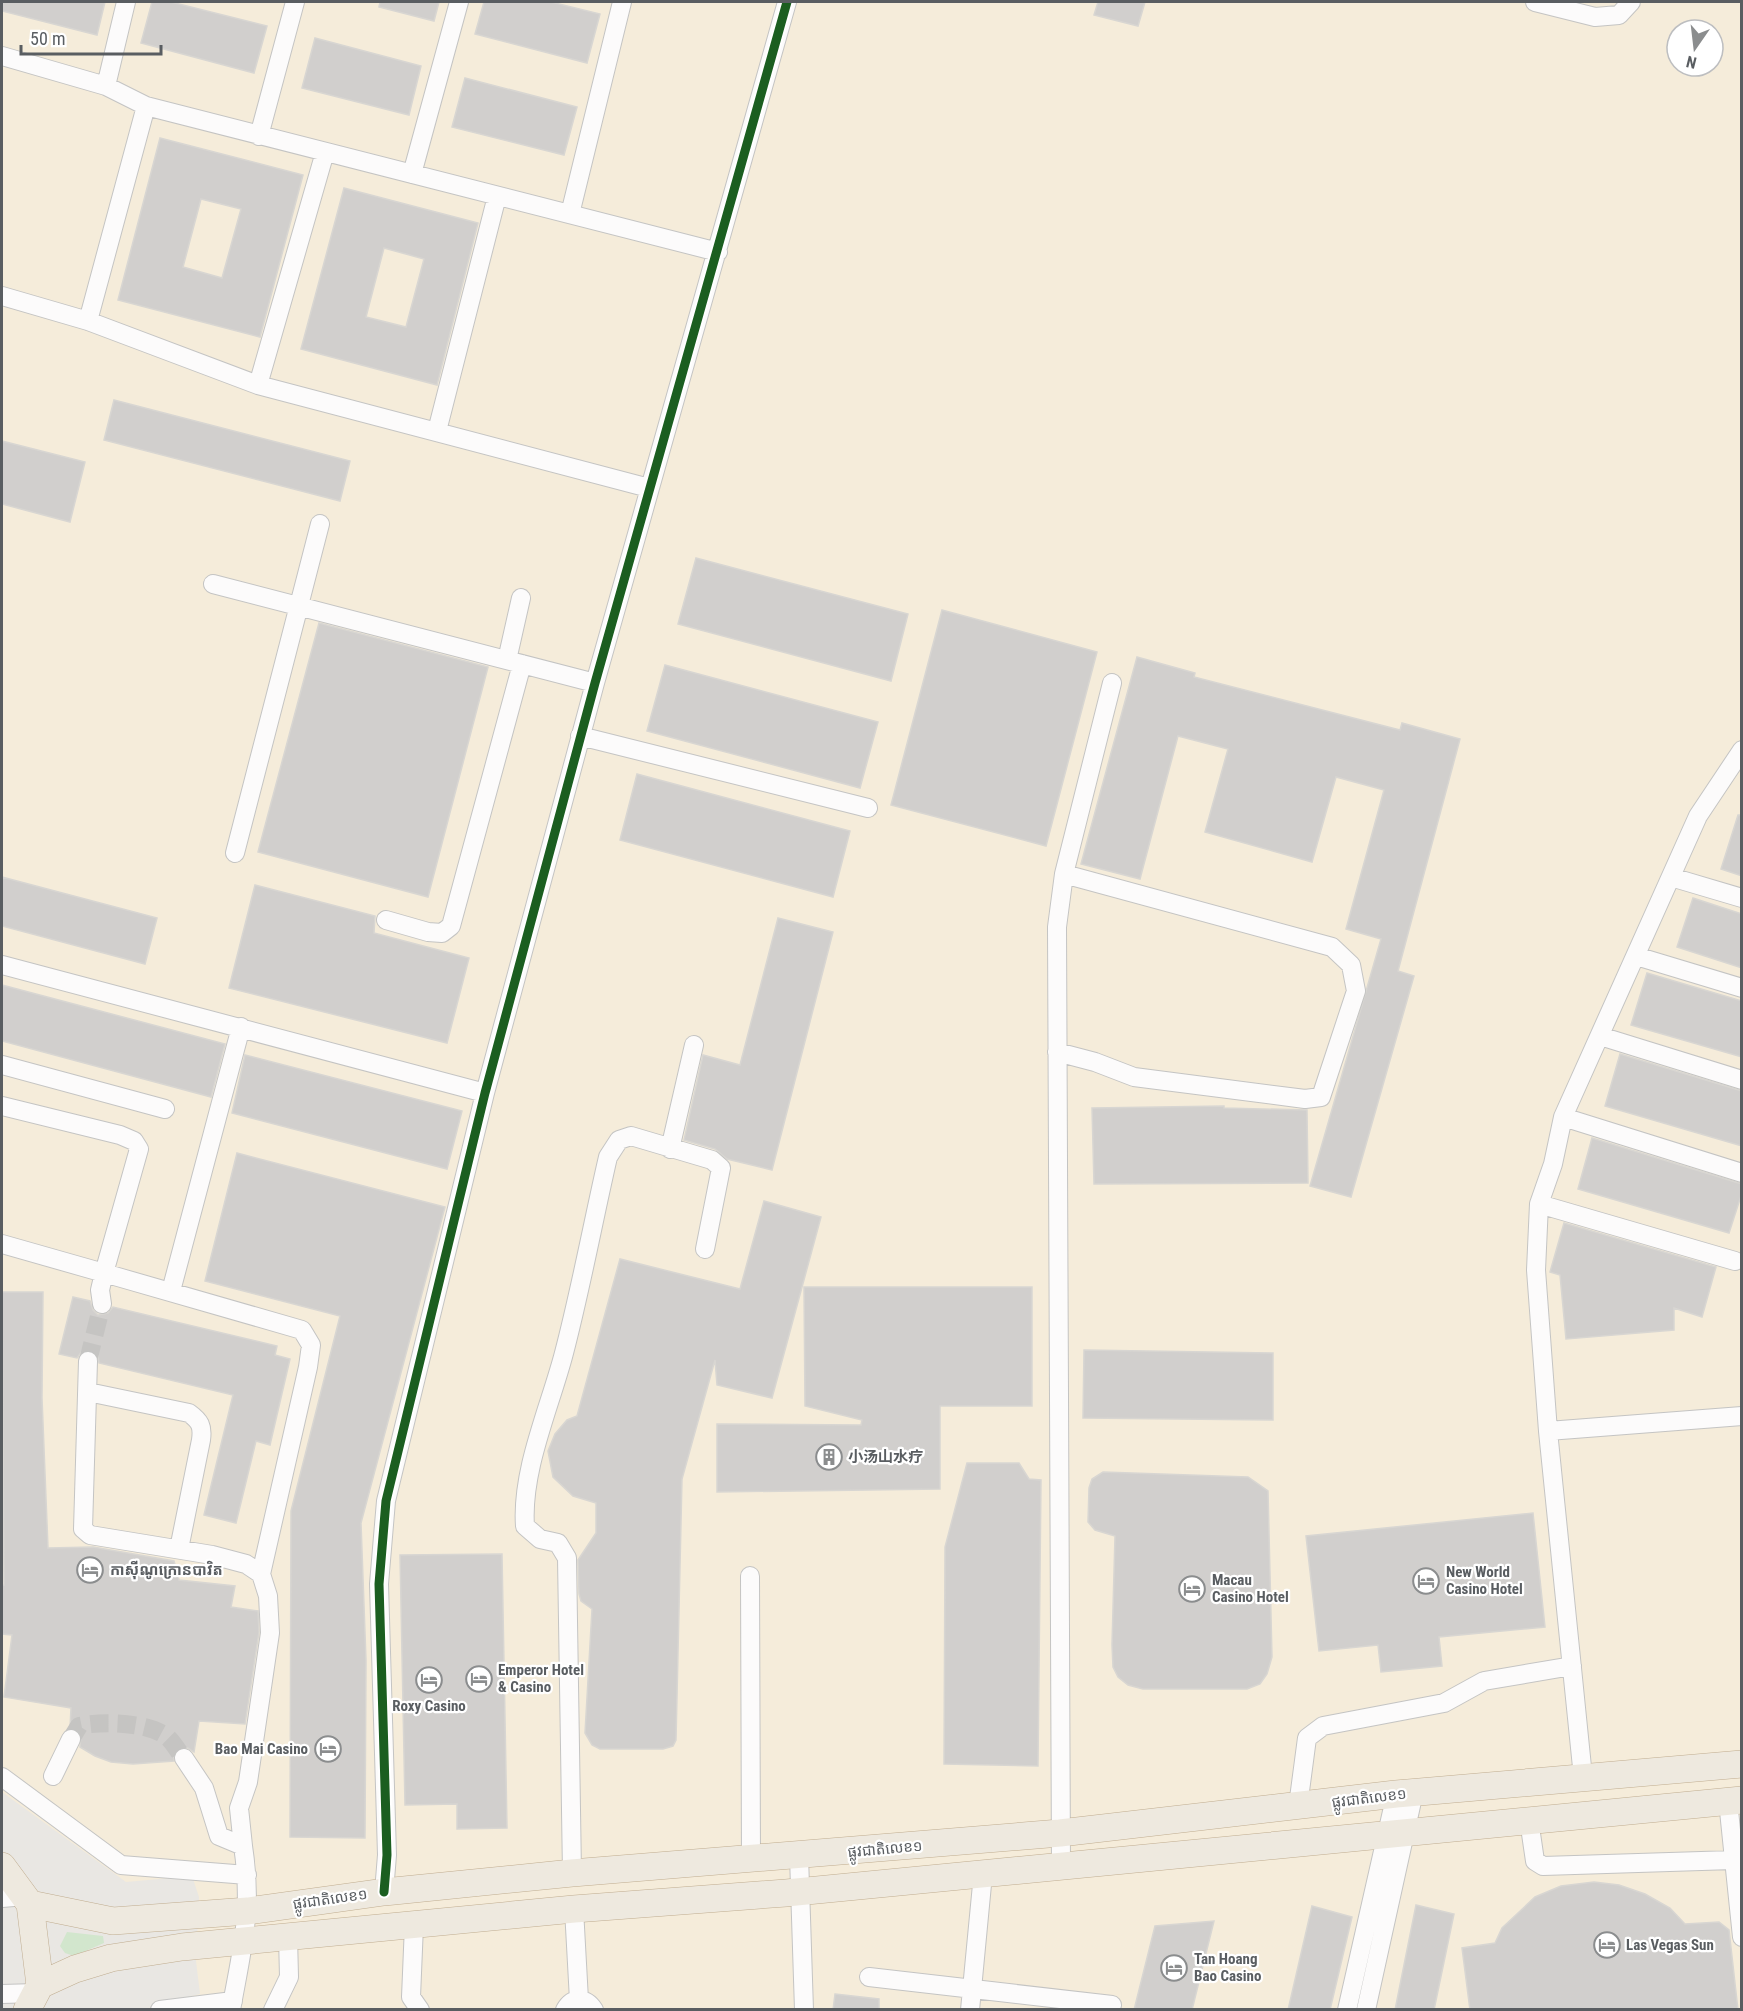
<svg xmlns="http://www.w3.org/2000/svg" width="1743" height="2011" font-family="'Roboto Condensed','Noto Sans SC','Noto Sans Khmer',sans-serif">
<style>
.commercial{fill:#f5ecda;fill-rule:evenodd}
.green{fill:#d2e6cd}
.building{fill:#d1cfcd;stroke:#d8d6d2;stroke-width:1.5;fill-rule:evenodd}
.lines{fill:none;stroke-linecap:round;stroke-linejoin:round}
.minor-tunnel{stroke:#c5c4c2;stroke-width:18;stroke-dasharray:18 9;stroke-linecap:butt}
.minor-casing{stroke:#c4c4c3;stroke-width:20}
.highway-casing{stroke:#c0ad90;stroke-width:28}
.minor{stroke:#fcfbfb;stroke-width:18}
.highway{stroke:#eee9df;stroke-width:27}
.cycleway-casing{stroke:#fff;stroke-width:13}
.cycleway{stroke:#1b5e20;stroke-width:9}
.labels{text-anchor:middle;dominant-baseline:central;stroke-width:4.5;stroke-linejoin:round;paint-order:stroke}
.poi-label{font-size:15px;font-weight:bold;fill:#595d61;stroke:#fff;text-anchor:start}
.street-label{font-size:15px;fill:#595d61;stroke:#fff}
</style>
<rect width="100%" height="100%" fill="#e9e7e3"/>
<path class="commercial" d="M2 2H1741V2009H147L155 2005 200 1994 196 1961 199 1897 192 1876 126 1882 2 1792ZM1677 30H1713V66H1677Z"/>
<path class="green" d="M67 1932 103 1936 104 1943 74 1956 65 1953 60 1946Z"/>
<path class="building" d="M2 2H105L97 35 2 11Z
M152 2H171L267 26 254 73 141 43Z
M380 2H439L434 21 379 7Z
M484 2H551L600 14 587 63 475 34Z
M1098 2H1145L1138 26 1094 15Z
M315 38 421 66 409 115 302 88Z
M465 78 577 107 564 155 452 127Z
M160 138 303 175 260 337 118 300ZM201 199 241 209 222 278 183 267Z
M344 188 478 223 437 385 301 349ZM384 248 424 259 406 327 366 317Z
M114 400 350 461 340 501 104 440Z
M2 441 85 462 70 522 2 504Z
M696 558 908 614 891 681 678 624Z
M942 610 1097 652 1046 846 891 805Z
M319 623 488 667 428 897 258 852Z
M1137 657 1195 673 1194 677 1400 730 1402 723 1460 739 1398 971 1414 976 1351 1197 1310 1186 1381 939 1346 929 1384 790 1336 777 1312 862 1205 832 1228 749 1178 736 1140 879 1081 864Z
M665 665 878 722 860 788 647 731Z
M637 774 850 831 833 897 620 840Z
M1738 815H1742V876L1721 869Z
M2 877 157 918 145 964 2 926Z
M255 885 375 916 374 933 469 958 447 1043 229 988Z
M1693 898 1742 914V968L1677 947Z
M778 918 833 932 772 1170 727 1159 715 1149 684 1140 703 1055 740 1065Z
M1647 973 1742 1001V1057L1631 1025Z
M2 985 225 1044 211 1097 2 1041Z
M1620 1054 1742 1091V1146L1605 1106Z
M245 1055 462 1111 447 1169 232 1113Z
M1224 1106V1108L1307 1110 1308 1183 1094 1184 1092 1108Z
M1592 1138 1742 1184V1193L1729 1233 1578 1189Z
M237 1153 445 1207 361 1523 366 1660 365 1838 290 1837 291 1511 340 1316 205 1281Z
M764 1201 821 1217 772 1398 717 1385 715 1360 682 1479 676 1740 673 1746 663 1749H600L592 1745 585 1733 592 1609 581 1601 579 1594 578 1560 596 1533V1503L573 1496 553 1477 548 1451 555 1434 567 1420 577 1416 620 1259 740 1289Z
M1564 1223 1716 1267 1702 1317 1674 1308V1330L1566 1339 1560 1275 1550 1272Z
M804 1287H1032V1406H940V1489L717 1492V1424L861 1425 862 1420 805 1406Z
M2 1292H43L42 1398 48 1548 93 1547 174 1561 179 1580 235 1586 231 1607 258 1611 259 1632 245 1724 199 1721 194 1752 188 1748H178L174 1754V1761L133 1764 111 1762 95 1756 80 1747 81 1733 70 1728 71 1708 4 1697 12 1635 2 1634V1585H4Z
M73 1297 90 1301 93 1310 98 1315 108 1313 113 1307 277 1346 275 1355 290 1359 270 1445 256 1441 236 1523 204 1515 233 1395 99 1363 98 1355 89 1350 82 1351 77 1358 59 1354Z
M1084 1350 1273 1353V1420L1083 1418Z
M967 1463H1019L1029 1479 1041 1480 1038 1766 944 1764 945 1547Z
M1103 1472 1248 1477 1268 1491 1272 1657 1267 1674 1260 1684 1247 1689H1143L1128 1685 1118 1677 1113 1667 1112 1645 1115 1536 1095 1530 1088 1522 1089 1488 1092 1479Z
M1533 1513 1545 1627 1439 1637 1442 1666 1381 1672 1378 1645 1319 1651 1306 1536Z
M502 1554 507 1828 457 1829V1804L405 1805 400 1555Z
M1594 1882 1619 1885 1645 1894 1670 1908 1685 1924 1719 1922 1729 1930 1738 2010H1470L1462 1948 1495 1943 1502 1928 1535 1897 1561 1886Z
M1416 1905 1454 1914 1434 2010H1395Z
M1312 1906 1352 1917 1330 2010H1288Z
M1214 1921 1192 2010H1134L1155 1926Z
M835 1994 879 1999V2010H833Z"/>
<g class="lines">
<path class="minor-tunnel" d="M88 1361 102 1304
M71 1739 79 1726C101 1721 147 1722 166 1736 173 1741 178 1752 184 1758"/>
<g class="minor-casing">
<path id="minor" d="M1535 2 1595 17 1619 15 1631 2
M2 56 106 86 146 106 718 252
M106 86 126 2
M259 136 295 2
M412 174 459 2
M570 214 622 2
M2 296 88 321 258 385 649 488
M88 321 146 106
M258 385 325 152
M437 431 497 196
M213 584 595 683
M507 660 521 598
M580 736 868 808
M235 853 320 524
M1671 877 1742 898
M386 920 428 932 442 933 451 926 522 664
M1636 956 1742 988
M2 965 485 1093
M1600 1036 1742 1080
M1057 1052 1095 1062 1134 1077 1305 1099 1321 1097 1356 991 1351 965 1332 947 1064 874
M2 1065 165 1109
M2 1106 120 1135 134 1141 139 1149 104 1273 2 1244
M1563 1117 1742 1173
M670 1149 694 1045
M1539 1204 1735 1261
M171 1291 241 1027
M102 1304 100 1290 104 1273 302 1330 311 1345 308 1367 261 1574
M88 1361 83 1529 90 1535 212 1555 246 1564 261 1574 268 1596 270 1633 248 1782 239 1808 243 1846
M88 1392 189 1413C200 1421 203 1426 201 1440L179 1549
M1548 1431 1742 1416
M750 1576 751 1859
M184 1758 204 1788 219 1836 243 1846C253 1911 242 1948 231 2010
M53 1776 71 1739
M2 1777 121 1865 247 1875
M1583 1777 1548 1431 1536 1270 1539 1204 1553 1164 1563 1117 1698 816 1742 750
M1728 1801 1742 1937
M1298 1806 1307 1738 1323 1726 1444 1703 1484 1681 1572 1666
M1529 1820 1535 1861 1543 1866 1733 1860
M799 1856 804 2010
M1061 1866 1057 927 1064 874 1112 683
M572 1873 567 1558 558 1543 540 1539 525 1526C521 1470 550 1407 564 1353 581 1288 593 1222 608 1157L619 1140 631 1136 712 1160 721 1168 705 1249
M384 1892 387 1855 379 1584 386 1501 485 1093 595 683 787 2
M2 1898 25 1896
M574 1909 579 2000
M414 1925 411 1997 420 2010
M869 1977 1112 2005
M2 1994 36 1993
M160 2010 233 2001
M273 2010 289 1977 288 1936
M565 2010C572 1997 586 1997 594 2010
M970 2010 983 1874
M1347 2010 1396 1794
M1366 2010 1414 1792"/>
</g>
<g class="highway-casing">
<path id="highway" d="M2 1866 30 1904 40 1985 27 2010
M30 1904 113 1921 248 1911 384 1892 572 1873 1060 1833 1396 1794 1742 1764
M40 1985 75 1969 111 1958 182 1947 574 1909 786 1893 1742 1800"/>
</g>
<use href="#minor" class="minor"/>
<use href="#highway" class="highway"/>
<g class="cycleway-casing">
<path id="cycleway" d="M384 1892 387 1855 379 1584 386 1501 485 1093 595 683 787 2"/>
</g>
<use href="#cycleway" class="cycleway"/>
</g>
<defs>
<g id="building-ring" transform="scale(1.35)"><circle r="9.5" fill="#fff" stroke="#8b8d8e" stroke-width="1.5"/><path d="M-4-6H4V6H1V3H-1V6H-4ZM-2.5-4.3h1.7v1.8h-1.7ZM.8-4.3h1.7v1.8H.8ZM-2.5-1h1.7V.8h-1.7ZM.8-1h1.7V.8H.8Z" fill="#8b8d8e"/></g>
<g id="hotel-ring" transform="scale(1.35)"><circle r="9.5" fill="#fff" stroke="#8b8d8e" stroke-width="1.5"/><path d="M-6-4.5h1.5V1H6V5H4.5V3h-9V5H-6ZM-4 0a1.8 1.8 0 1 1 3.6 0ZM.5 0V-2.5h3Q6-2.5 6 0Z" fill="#8b8d8e"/></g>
</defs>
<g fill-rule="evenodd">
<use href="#building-ring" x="829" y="1457"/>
<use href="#hotel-ring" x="90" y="1570"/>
<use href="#hotel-ring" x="1426" y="1581"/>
<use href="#hotel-ring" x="1192" y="1589"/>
<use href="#hotel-ring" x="479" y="1679"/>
<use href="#hotel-ring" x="429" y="1680"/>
<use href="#hotel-ring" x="328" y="1749"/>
<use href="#hotel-ring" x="1607" y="1945"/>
<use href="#hotel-ring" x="1174" y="1968"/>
</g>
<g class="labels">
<g class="poi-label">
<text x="848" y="1457">小汤山水疗</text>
<text x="110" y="1570">កាស៊ីណូក្រោនបាវិត</text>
<text x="1446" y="1572">New World<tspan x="1446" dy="17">Casino Hotel</tspan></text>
<text x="1212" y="1580">Macau<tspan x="1212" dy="17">Casino Hotel</tspan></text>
<text x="498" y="1670">Emperor Hotel<tspan x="498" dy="17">&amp; Casino</tspan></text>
<text x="429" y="1706" text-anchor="middle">Roxy Casino</text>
<text x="308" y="1749" text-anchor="end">Bao Mai Casino</text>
<text x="1626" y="1945">Las Vegas Sun</text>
<text x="1194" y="1959">Tan Hoang<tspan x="1194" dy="17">Bao Casino</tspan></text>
</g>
<g class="street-label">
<text transform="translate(1369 1798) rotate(-7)">ផ្លូវជាតិលេខ១</text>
<text transform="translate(885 1849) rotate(-5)">ផ្លូវជាតិលេខ១</text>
<text transform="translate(330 1899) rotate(-8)">ផ្លូវជាតិលេខ១</text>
</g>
</g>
<rect width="1743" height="2011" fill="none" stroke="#595d61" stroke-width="6"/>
<g transform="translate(1695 48) rotate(194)"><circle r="28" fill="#ffffff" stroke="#bdbec0" stroke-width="1.5"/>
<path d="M0-4.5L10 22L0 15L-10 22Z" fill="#8b8d8e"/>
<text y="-9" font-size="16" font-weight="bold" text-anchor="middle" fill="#595d61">N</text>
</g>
<path d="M21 45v9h140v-9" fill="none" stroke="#595d61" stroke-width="3"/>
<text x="30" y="45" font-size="18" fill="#595d61" stroke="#ffffff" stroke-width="4.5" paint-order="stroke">50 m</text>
</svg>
